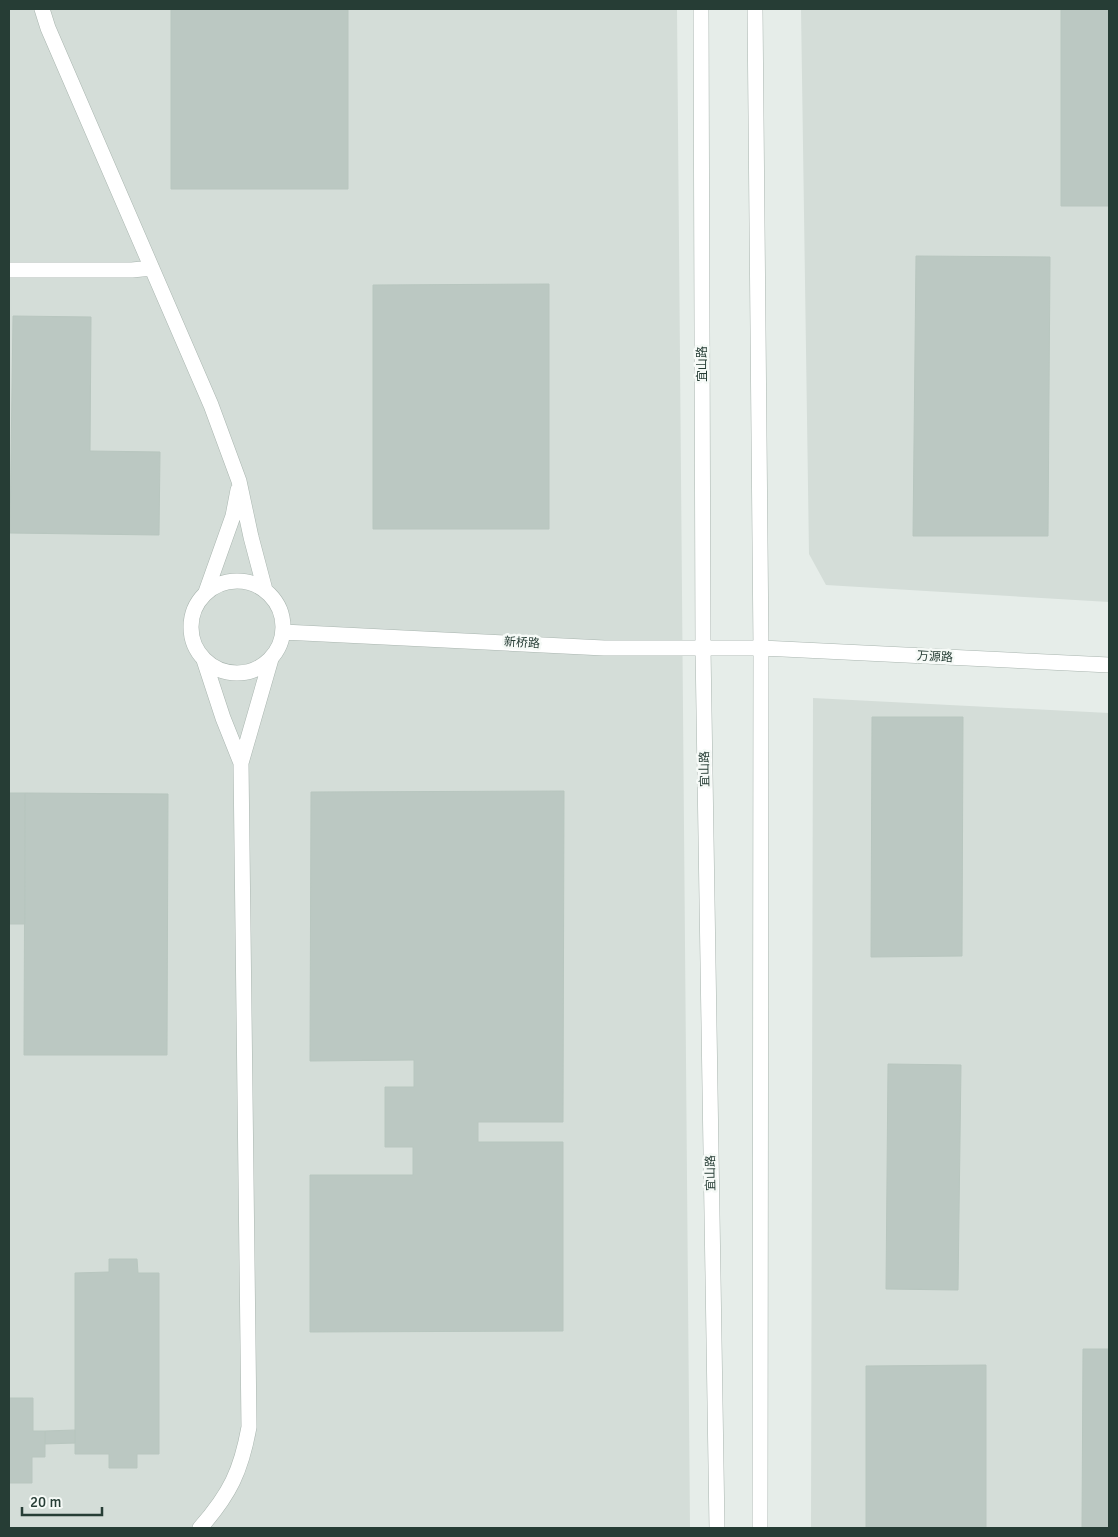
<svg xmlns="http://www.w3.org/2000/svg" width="1118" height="1537" font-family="Signika,'Noto Sans SC',sans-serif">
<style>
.built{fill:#d4ddd8}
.building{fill:#bbc8c2;stroke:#b8c6bf}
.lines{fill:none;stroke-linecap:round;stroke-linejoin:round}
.minor-casing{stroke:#a9b5af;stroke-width:16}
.tertiary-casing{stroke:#a9b5af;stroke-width:16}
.minor{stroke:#fff;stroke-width:15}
.tertiary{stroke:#fff;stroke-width:15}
.labels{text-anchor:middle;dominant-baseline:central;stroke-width:5;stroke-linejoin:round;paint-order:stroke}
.street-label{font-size:12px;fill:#263d35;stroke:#f6faf7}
</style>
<rect width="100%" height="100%" fill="#e6ede9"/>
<path class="built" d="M9 9H677L690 1528H9Z
M801 9H1109V602L826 585 809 554Z
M813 698 1109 713V1528H811Z"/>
<path class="building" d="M171 9H348V189H171Z
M1061 9H1109V206H1061Z
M916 256 1050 257 1048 536H913Z
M549 284V529H373V285Z
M13 316 91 317 90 451 160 452 159 535 10 533Z
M872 717H963L962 956 871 957Z
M564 791 563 1122H478V1142H563V1331L310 1332V1175H413V1147H385V1087H414V1060L310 1061 311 792Z
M9 793H25V924H9Z
M25 793 168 794 167 1055H24Z
M888 1064 961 1065 958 1290 886 1289Z
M109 1259H137L138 1273H159V1454H137V1468H109V1454H75V1273L109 1272Z
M1083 1349H1109V1528H1082Z
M986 1365V1528H866V1366Z
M9 1398H33V1431H45V1457H32V1483H9Z
M75 1430V1443L45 1444V1431Z"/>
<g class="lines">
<g class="minor-casing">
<path id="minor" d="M42 9 48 28 211 405 239 481 251 537 265 590
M9 270H132L152 268
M191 627a46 46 0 1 1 92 0a46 46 0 1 1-92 0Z
M206 592 233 516 238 490
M283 632 604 648H703
M204 660 223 718 241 763 271 659
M200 1528C230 1494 241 1471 249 1427L241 763"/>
</g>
<g class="tertiary-casing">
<path id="tertiary" d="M701 9 703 648 717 1528
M755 9 761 648 760 1528
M703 648H761L1109 665"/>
</g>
<use href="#minor" class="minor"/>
<use href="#tertiary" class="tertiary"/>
</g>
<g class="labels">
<g class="street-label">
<text transform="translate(702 364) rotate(-90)">宜山路</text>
<text transform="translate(522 643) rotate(3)">新桥路</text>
<text transform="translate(935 657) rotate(3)">万源路</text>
<text transform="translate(705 769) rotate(-91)">宜山路</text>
<text transform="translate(711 1173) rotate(-91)">宜山路</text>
</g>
</g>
<rect width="1118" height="1537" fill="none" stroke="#263d35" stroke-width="20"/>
<path d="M22 1507v8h80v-8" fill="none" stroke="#263d35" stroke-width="2.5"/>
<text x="30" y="1507" font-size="15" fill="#263d35" stroke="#f6faf7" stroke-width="4" paint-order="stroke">20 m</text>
</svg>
